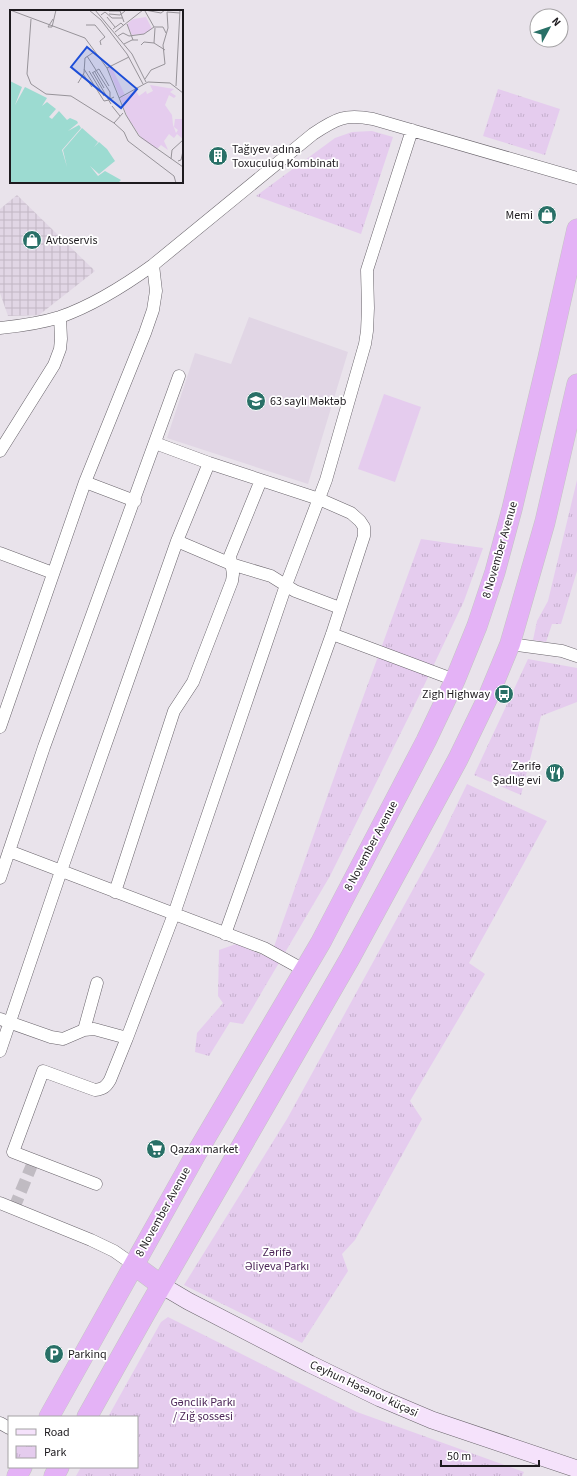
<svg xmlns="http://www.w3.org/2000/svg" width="577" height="1476" font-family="'Source Sans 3',sans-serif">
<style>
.built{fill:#e1d6e5}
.industrial{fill:url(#industrial-grid)}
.grass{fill:#e5ccee}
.park{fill:url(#park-tufts)}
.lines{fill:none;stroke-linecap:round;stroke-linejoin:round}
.minor-tunnel{stroke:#c0bbc2;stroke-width:12;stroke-dasharray:12 6;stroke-linecap:butt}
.minor-casing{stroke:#69646b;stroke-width:13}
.secondary-casing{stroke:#69646b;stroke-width:18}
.trunk-casing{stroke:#c4c3c4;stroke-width:21}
.minor{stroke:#fff;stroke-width:12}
.secondary{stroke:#f5e2fb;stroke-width:17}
.trunk{stroke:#e4b2f6;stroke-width:20}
.labels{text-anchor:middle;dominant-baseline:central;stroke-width:3.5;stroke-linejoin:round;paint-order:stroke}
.poi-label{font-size:12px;fill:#1d1a1e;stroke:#fff;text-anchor:start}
.street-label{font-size:12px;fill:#1d1a1e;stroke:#fff}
.park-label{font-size:12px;fill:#4c2658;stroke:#fff}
.inset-road{fill:none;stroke:#979399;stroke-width:1}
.view{fill:#1d4ed8;fill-opacity:0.15;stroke:#1d4ed8;stroke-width:2}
.inset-edge{fill:none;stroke:#1d1a1e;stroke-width:2}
</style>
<defs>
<pattern id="industrial-grid" width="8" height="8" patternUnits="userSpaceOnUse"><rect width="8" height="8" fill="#e1d6e5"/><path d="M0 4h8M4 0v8" fill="none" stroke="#c1b7c4"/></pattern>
<pattern id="park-tufts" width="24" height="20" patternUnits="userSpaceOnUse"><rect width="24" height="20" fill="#e5ccee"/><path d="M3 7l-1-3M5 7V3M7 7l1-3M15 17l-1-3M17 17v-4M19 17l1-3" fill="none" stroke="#c4afcc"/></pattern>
</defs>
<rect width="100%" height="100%" fill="#e9e3eb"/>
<path class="built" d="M249 317 348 352 308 484 167 438 195 353 231 364Z"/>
<path class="industrial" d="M17 195 95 271 39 315 8 316 0 293V209Z"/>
<path class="grass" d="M384 394 421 407 395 482 358 469Z"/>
<path class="park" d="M498 89 560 109 545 155 483 136Z
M372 131 393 137 361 234 256 196 335 138 352 132Z
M577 480V571L561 624H552L546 642 533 640 537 621 548 601Z
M421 539 483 548 464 601 420 694 330 876 243 1024 230 1022 209 1056 195 1052 197 1033 223 1003 218 996 219 950 236 944 270 958 342 755Z
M528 659 577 668V702L541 716 521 795 474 775Z
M467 784 547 821 469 963 485 974 410 1101 422 1119 355 1240 342 1254 348 1271 302 1343 184 1285 287 1119 440 840Z
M168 1317 357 1412 524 1472 522 1476H76L81 1467H137V1417H108L161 1322Z"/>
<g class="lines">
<path class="minor-tunnel" d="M14 1208 34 1160"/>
<g class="minor-casing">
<path id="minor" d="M0 328C20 326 41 323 60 317 94 305 124 286 153 265L313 134C337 118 345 114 373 119L577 178
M155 443 209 463 319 499 351 513 360 521 364 527V536L332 634 225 934
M0 451 54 365 60 349 61 339 60 317
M85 482 135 501
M177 541 231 564 271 576 295 591 340 608
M0 553 53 573
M332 634 455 680
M510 644 562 651 577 656
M0 727 85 482 145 333 153 310 156 291 153 265
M9 851 264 948 304 970
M0 878 44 747 179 376
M115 892 174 711 193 682 232 581 233 574 230 556 261 480
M0 1019 51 1037 63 1039 84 1030 94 1029 127 1038
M84 1030 97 983
M0 1051 61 871 177 541 209 463
M96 1184 13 1152 43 1071 95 1090C103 1089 106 1087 110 1080L127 1038 174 914 286 585 326 480 365 344 367 331 368 308 367 270 412 130
M0 1203 91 1240 114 1251 134 1265
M0 1423 9 1428"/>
</g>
<g class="secondary-casing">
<path id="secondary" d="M161 1285 188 1301 310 1364 380 1398 432 1420 577 1469"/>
</g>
<g class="trunk-casing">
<path id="trunk" d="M134 1265 161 1285
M49 1417 196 1154 321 942 426 741 455 680 477 626 495 572 512 509 548 358 577 229
M87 1417 146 1312 350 958 458 759 488 697 510 644 545 522 577 384
M17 1476 22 1467
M54 1476 59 1467"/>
</g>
<use href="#minor" class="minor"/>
<use href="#secondary" class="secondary"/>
<use href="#trunk" class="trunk"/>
</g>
<defs>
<g id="building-disc" transform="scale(1)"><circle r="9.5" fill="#297067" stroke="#fff"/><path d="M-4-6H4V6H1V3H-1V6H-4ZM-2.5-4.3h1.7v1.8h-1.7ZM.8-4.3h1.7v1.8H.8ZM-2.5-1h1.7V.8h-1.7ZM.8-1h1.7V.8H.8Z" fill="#fff"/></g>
<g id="shop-disc" transform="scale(1)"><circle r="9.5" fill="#297067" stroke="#fff"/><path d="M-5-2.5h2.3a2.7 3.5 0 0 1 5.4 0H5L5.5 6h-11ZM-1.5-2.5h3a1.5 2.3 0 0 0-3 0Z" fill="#fff"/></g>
<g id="school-disc" transform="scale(1)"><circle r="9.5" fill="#297067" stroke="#fff"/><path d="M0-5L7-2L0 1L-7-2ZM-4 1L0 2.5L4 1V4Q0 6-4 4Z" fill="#fff"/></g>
<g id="bus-disc" transform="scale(1)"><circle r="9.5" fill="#297067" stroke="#fff"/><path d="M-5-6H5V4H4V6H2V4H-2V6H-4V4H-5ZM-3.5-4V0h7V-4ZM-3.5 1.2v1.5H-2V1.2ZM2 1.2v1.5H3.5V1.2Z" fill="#fff"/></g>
<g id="restaurant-disc" transform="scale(1)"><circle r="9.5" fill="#297067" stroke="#fff"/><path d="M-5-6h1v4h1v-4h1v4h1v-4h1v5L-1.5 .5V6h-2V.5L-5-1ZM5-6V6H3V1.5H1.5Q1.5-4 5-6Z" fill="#fff"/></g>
<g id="supermarket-disc" transform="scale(1)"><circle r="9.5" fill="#297067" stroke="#fff"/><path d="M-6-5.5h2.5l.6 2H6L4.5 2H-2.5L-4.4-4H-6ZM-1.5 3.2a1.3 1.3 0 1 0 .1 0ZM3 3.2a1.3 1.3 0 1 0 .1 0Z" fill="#fff"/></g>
<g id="parking-disc" transform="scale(1)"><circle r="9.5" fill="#297067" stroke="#fff"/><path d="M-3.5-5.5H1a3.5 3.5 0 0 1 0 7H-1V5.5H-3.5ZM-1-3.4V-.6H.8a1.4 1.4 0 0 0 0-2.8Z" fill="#fff"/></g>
</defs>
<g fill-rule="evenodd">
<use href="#building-disc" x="218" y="156"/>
<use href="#shop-disc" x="547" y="215"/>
<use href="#shop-disc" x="32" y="240"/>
<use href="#school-disc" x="256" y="401"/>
<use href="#bus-disc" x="504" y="694"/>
<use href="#restaurant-disc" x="555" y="773"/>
<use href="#supermarket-disc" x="156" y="1149"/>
<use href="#parking-disc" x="54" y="1354"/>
</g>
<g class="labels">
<g class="poi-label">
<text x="232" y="149">Tağıyev adına<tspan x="232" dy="14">Toxuculuq Kombinatı</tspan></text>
<text x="533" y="215" text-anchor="end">Memi</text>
<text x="46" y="240">Avtoservis</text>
<text x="270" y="401">63 saylı Məktəb</text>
<text x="490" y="694" text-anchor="end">Zigh Highway</text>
<text x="541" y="766" text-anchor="end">Zərifə<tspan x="541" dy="14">Şadlıg evi</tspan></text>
<text x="170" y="1149">Qazax market</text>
<text x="68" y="1354">Parkinq</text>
</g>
<g class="street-label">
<text transform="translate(500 550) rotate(-74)">8 November Avenue</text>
<text transform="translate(371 846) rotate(-62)">8 November Avenue</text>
<text transform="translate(163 1212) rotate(-61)">8 November Avenue</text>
<text transform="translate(364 1389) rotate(25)">Ceyhun Həsənov küçəsi</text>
</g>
<g class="park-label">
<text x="277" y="1252">Zərifə<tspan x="277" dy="14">Əliyeva Parkı</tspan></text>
<text x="203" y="1402">Gənclik Parkı<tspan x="203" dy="14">/ Zığ şossesi</tspan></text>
</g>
</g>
<g transform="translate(10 10)">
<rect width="173" height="173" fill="#e9e3eb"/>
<path d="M136 7 142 19 134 24 122 25 117 14 123 9Z" fill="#e5ccee"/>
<path d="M101 56 115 85 110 87 98 58ZM140 75 164 79 160 82 166 86 164 88 159 85 155 95 162 105 163 115 166 123 168 120 164 117 165 109H173V129L167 124 164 128 159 124 154 131 158 140 151 135 147 139 132 129 118 108 110 88 126 81 129 86 136 81 137 84 143 81Z" fill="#e5ccee"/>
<path d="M0 71 12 77 5 95 15 77 37 88 32 96 37 92 46 99 39 107 42 109 49 101 57 110 60 108 67 111 68 113 58 121 69 115 71 118 52 140 57 157 53 140 72 118 88 132 84 137 89 132 97 139 105 151 89 164 80 156 88 166 95 161 111 170 108 173H0Z" fill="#9cdbd1"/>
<path class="inset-road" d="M0 0 75 28 97 58 116 105 129 126 173 157M79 0 91 10 117 44 133 74M85 0 122 44 136 72M135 0 151 3 155 0M99 1H110L114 12M135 1 144 17M157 2 170 3M99 4 110 5 115 1M91 5 95 2 102 8H112M97 7 105 17M21 9 17 64 21 74 36 84 61 86 104 113M43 9 38 17H42L46 0M117 14 123 30M76 15H85L95 27 90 31 91 35M103 19 111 13 114 16M105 22 133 0M108 26 113 23 119 26 134 24 144 17H153L156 23M144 33 145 18M114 34 122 30H128M131 35 134 32 144 33 155 40M77 46 100 82V89L104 87M97 58 119 47M74 59 94 91 99 90M79 61 94 86M85 62 94 78M82 63 89 59 99 76M83 63 101 94M73 64 82 77M135 69 141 60 155 54 153 35 158 18 157 2M68 73 74 63 75 48 84 42M166 76 170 0M109 88 138 72 160 73 173 83M102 96 110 106M113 103 104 113 114 122 118 131 164 166 166 173M161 149 162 140 173 130M168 151 171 150 173 141"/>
<path class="view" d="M77 37 127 79 111 98 61 57Z"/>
<rect width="173" height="173" class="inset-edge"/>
</g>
<rect x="8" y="1416" width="130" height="52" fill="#ffffff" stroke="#a5a3a5"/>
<rect x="16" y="1429" width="20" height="6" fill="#f5e2fb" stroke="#a5a3a5"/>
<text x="44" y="1436" font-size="12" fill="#1d1a1e">Road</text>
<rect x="16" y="1446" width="20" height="12" fill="url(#park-tufts)" stroke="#a5a3a5"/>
<text x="44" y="1456" font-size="12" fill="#1d1a1e">Park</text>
<g transform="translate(549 28) rotate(50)"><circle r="19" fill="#ffffff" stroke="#a5a3a5"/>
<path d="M0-3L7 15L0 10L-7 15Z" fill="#297067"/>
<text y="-6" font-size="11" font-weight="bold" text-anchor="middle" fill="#1d1a1e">N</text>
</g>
<path d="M441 1460v6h98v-6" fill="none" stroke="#1d1a1e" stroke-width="2"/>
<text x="447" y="1460" font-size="12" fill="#1d1a1e" stroke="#ffffff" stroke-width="3" paint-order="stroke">50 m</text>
</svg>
